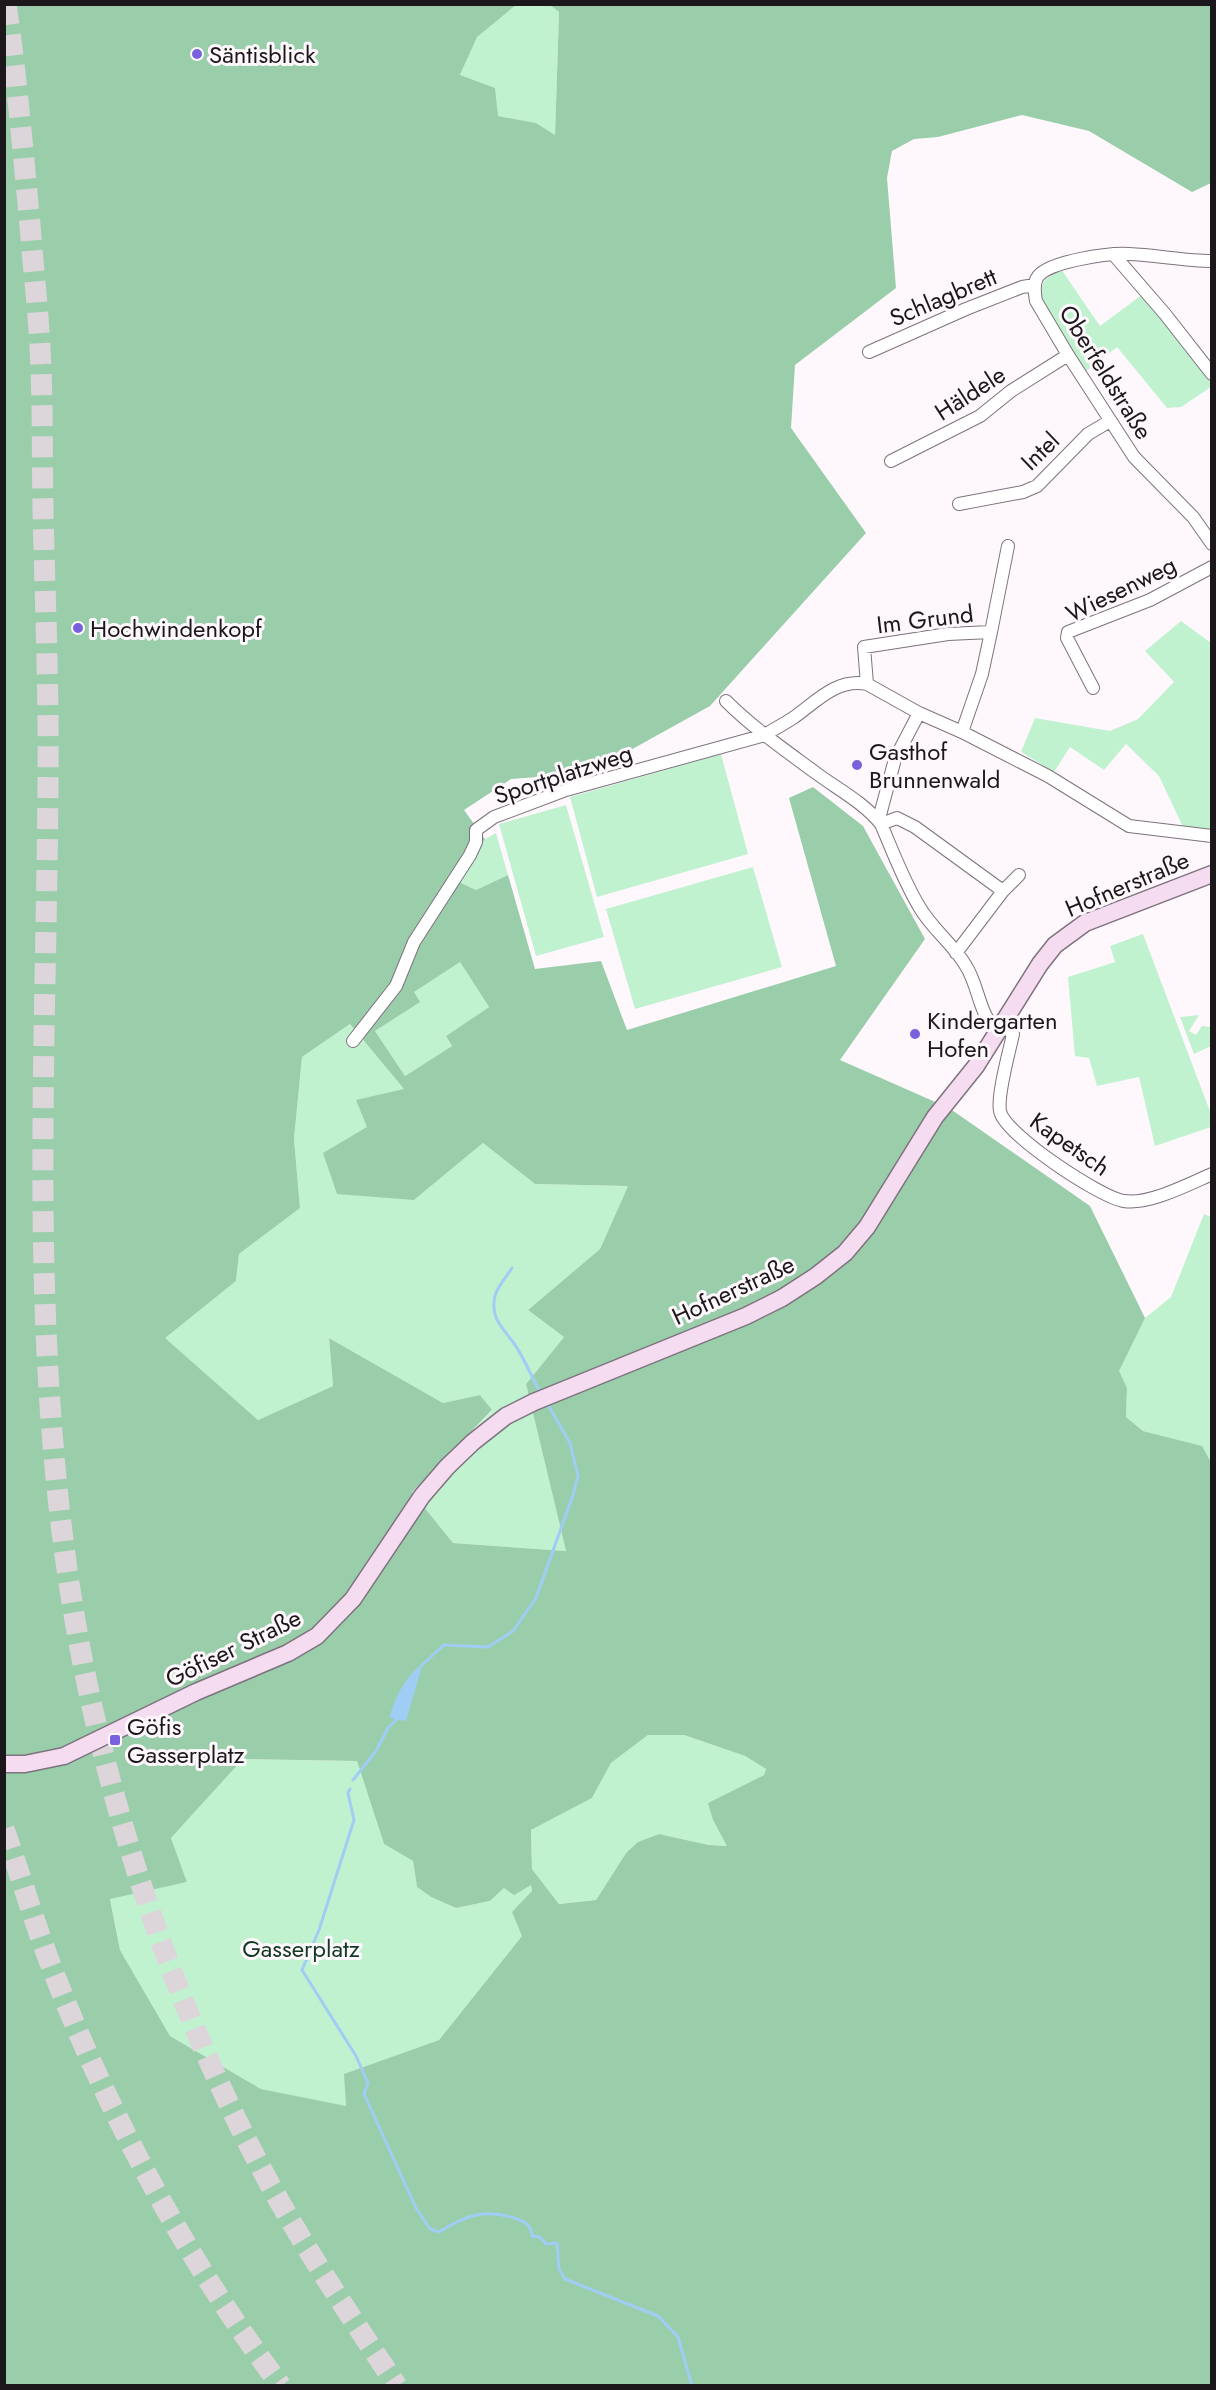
<svg xmlns="http://www.w3.org/2000/svg" width="1216" height="2390" font-family="Jost,sans-serif">
<style>
.green{fill:#c1f2d0}
.forest{fill:#9aceab;fill-rule:evenodd}
.water{fill:#a0cdf4}
.lines{fill:none;stroke-linecap:round;stroke-linejoin:round}
.stream{stroke:#a0cdf4;stroke-width:3}
.highway-tunnel{stroke:#dcd6db;stroke-width:21;stroke-dasharray:21 10;stroke-linecap:butt}
.street-casing{stroke:#7d727d;stroke-width:14}
.secondary-casing{stroke:#7d727d;stroke-width:19}
.street{stroke:#fff;stroke-width:12}
.secondary{stroke:#f5dcf1;stroke-width:16}
.poi-dot{fill:#7861dc;stroke:#fef8fd;stroke-width:2}
.labels{text-anchor:middle;dominant-baseline:central;stroke-width:6;stroke-linejoin:round;paint-order:stroke}
.poi-label{font-size:24px;fill:#1b171b;stroke:#fef8fd;text-anchor:start}
.street-label{font-size:24px;fill:#1b171b;stroke:#fef8fd}
.park-label{font-size:24px;fill:#113922;stroke:#fef8fd}
</style>
<rect width="100%" height="100%" fill="#fef8fd"/>
<path class="green" d="M516 5H550L559 12 555 136 536 123 498 116 460 76 476 37Z
M1061 269 1100 326 1143 294 1211 381V387L1181 407 1167 408 1117 347 1084 373 1045 309C1038 285 1040 281 1061 269Z
M1181 621 1211 643V829L1183 827 1159 776 1126 744 1104 770 1070 747 1054 772 1021 752 1035 718 1110 731 1138 719 1174 682 1145 651Z
M721 754 748 854 597 897 570 797Z
M566 805 604 937 536 956 499 824Z
M496 833 508 875 476 890 459 882 485 839Z
M753 867 782 967 635 1009 606 909Z
M1143 934 1211 1114V1127L1155 1146 1139 1077 1097 1086 1089 1058 1075 1056 1068 977 1115 962 1110 946Z
M460 962 489 1007 446 1036 452 1046 405 1076 375 1031 419 1002 413 992Z
M1199 1015 1189 1031 1196 1035 1202 1026 1211 1027V1046L1194 1054 1180 1017Z
M350 1024 405 1090 414 1200 483 1143 535 1184 628 1186 600 1249 528 1310 564 1337 526 1384 566 1551 453 1543 412 1492 492 1411 480 1395 443 1403 329 1338 333 1386 258 1420 164 1338 236 1281 239 1254 300 1208 294 1139 302 1057Z
M1204 1214 1211 1217V1462L1201 1446 1143 1431 1126 1417 1127 1388 1118 1371 1145 1318 1171 1297Z
M648 1735H684L745 1756 766 1769 764 1775 709 1803 713 1820 728 1846 709 1845 659 1834 639 1842 626 1853 596 1900 559 1904 532 1869 531 1830 592 1798 611 1763Z
M243 1759 357 1761 384 1844 413 1861 417 1887 431 1897 456 1908 490 1901 504 1888 531 1885 532 1891 522 1936 439 2040 345 2074 346 2107 261 2089 170 2036 120 1950 110 1898 187 1882 171 1838Z"/>
<path class="forest" d="M5 5H516L477 37 460 75 495 88 498 116 536 123 555 135 559 12 550 5H1211V183L1192 192 1089 131 1022 115 938 137 914 139 892 151 887 178 896 288 795 365 791 428 866 533 710 706 627 752 604 772 511 779 464 810 485 839 459 882 476 890 508 875 535 969 601 961 627 1030 836 966 789 798 813 787 863 826 925 939 840 1060 949 1108 1090 1206 1145 1318 1119 1371 1127 1388 1126 1417 1143 1431 1202 1446 1211 1462V2385L5 2386ZM460 962 489 1007 446 1036 452 1046 405 1076 375 1031 420 1002 414 992ZM350 1024 404 1089 356 1100 367 1127 323 1153 337 1194 414 1200 483 1143 535 1184 628 1186 600 1249 528 1310 564 1337 526 1384 566 1551 453 1543 412 1492 492 1410 480 1395 443 1403 329 1338 333 1386 258 1420 165 1338 236 1281 239 1254 300 1208 294 1139 302 1057ZM648 1735H684L745 1756 766 1769 764 1775 708 1803 713 1820 727 1846 709 1845 659 1834 638 1842 626 1853 596 1900 559 1904 532 1869 531 1830 592 1798 611 1763ZM243 1759 357 1761 384 1844 413 1861 417 1887 431 1897 456 1908 490 1901 504 1888 514 1895 531 1885 532 1891 512 1912 522 1936 439 2040 344 2074 346 2106 261 2089 170 2036 120 1950 110 1899 187 1882 171 1838Z"/>
<path class="water" d="M423 1663 406 1721 389 1718C396 1695 404 1679 423 1663Z"/>
<g class="lines">
<path class="stream" d="M512 1268C507 1276 497 1287 495 1296 490 1318 502 1327 513 1342 524 1357 531 1376 540 1392
M422 1665 444 1645 488 1647 513 1631 536 1598 573 1495 578 1476 570 1443 547 1403
M353 1780 376 1751 388 1728 398 1718
M350 1789 348 1793 354 1820 319 1930 302 1970 356 2056 368 2083 364 2094 416 2208 430 2229 439 2232C465 2216 484 2208 514 2218 524 2221 532 2225 532 2236L540 2237 546 2244 557 2243 559 2269 565 2279 658 2316 678 2337 692 2386"/>
<path class="highway-tunnel" d="M6 4C17 78 23 152 30 225 33 266 38 307 40 348 43 402 42 456 43 509 45 599 49 690 48 781 46 1093 23 1408 94 1715 130 1871 185 2024 260 2166 300 2242 349 2314 397 2386
M4 1829C20 1873 33 1919 50 1963 106 2109 186 2260 281 2386"/>
<g class="street-casing">
<path id="street" d="M1114 255 1165 314 1212 374
M1212 261C1184 261 1156 255 1129 254 1110 253 1046 261 1037 278 1033 285 1035 294 1036 301L1068 355 1134 457 1193 517 1212 544
M869 352 966 309 1022 287 1035 285
M891 461 980 416 1011 391 1068 355
M959 504 1023 492 1037 486 1088 434 1110 421
M991 632 1008 546
M867 684 864 647 948 634 991 632 982 674 962 732
M1093 688 1067 638 1068 632 1150 600 1212 567
M726 701C753 728 785 750 816 773 839 790 863 802 881 824L897 818 915 827 1003 891
M919 713 895 759 880 815 881 824C893 852 904 882 920 908 933 930 954 945 966 966 979 986 979 1017 998 1031
M956 953 1003 891 1019 875
M1002 1024 1013 1034C1009 1053 997 1095 1000 1111 1004 1134 1101 1198 1124 1201 1149 1205 1189 1184 1212 1174
M353 1041 396 986 414 942 470 855 476 842V830L494 817 566 790 765 735C774 729 784 724 793 718 816 702 836 678 867 684L919 713 962 732 1048 776 1129 826 1212 836"/>
</g>
<g class="secondary-casing">
<path id="secondary" d="M4 1764H25L64 1756 196 1692 288 1653 317 1636 353 1599 422 1496 447 1467 473 1442 506 1416 534 1402 746 1316 782 1298 816 1276 845 1253 867 1227 935 1117 976 1066 1040 964 1055 945 1085 923 1212 874"/>
</g>
<use href="#street" class="street"/>
<use href="#secondary" class="secondary"/>
</g>
<g class="poi-dot">
<circle cx="197" cy="54" r="6"/>
<circle cx="78" cy="628" r="6"/>
<circle cx="857" cy="765" r="6"/>
<circle cx="915" cy="1034" r="6"/>
<rect x="109" y="1734" width="12" height="12" rx="3"/>
</g>
<g class="labels">
<g class="poi-label">
<text x="209" y="54">Säntisblick</text>
<text x="90" y="628">Hochwindenkopf</text>
<text x="869" y="751">Gasthof<tspan x="869" dy="28">Brunnenwald</tspan></text>
<text x="927" y="1020">Kindergarten<tspan x="927" dy="28">Hofen</tspan></text>
<text x="127" y="1726">Göfis<tspan x="127" dy="28">Gasserplatz</tspan></text>
</g>
<g class="street-label">
<text transform="translate(943 297) rotate(-23)">Schlagbrett</text>
<text transform="translate(1106 372) rotate(58)">Oberfeldstraße</text>
<text transform="translate(970 393) rotate(-33)">Häldele</text>
<text transform="translate(1040 451) rotate(-44)">Intel</text>
<text transform="translate(1121 589) rotate(-26)">Wiesenweg</text>
<text transform="translate(925 619) rotate(-7)">Im Grund</text>
<text transform="translate(563 774) rotate(-18)">Sportplatzweg</text>
<text transform="translate(1127 884) rotate(-23)">Hofnerstraße</text>
<text transform="translate(1070 1144) rotate(35)">Kapetsch</text>
<text transform="translate(733 1290) rotate(-25)">Hofnerstraße</text>
<text transform="translate(233 1648) rotate(-26)">Göfiser Straße</text>
</g>
<g class="park-label">
<text x="301" y="1948">Gasserplatz</text>
</g>
</g>
<rect width="1216" height="2390" fill="none" stroke="#1b171b" stroke-width="12"/>
</svg>
